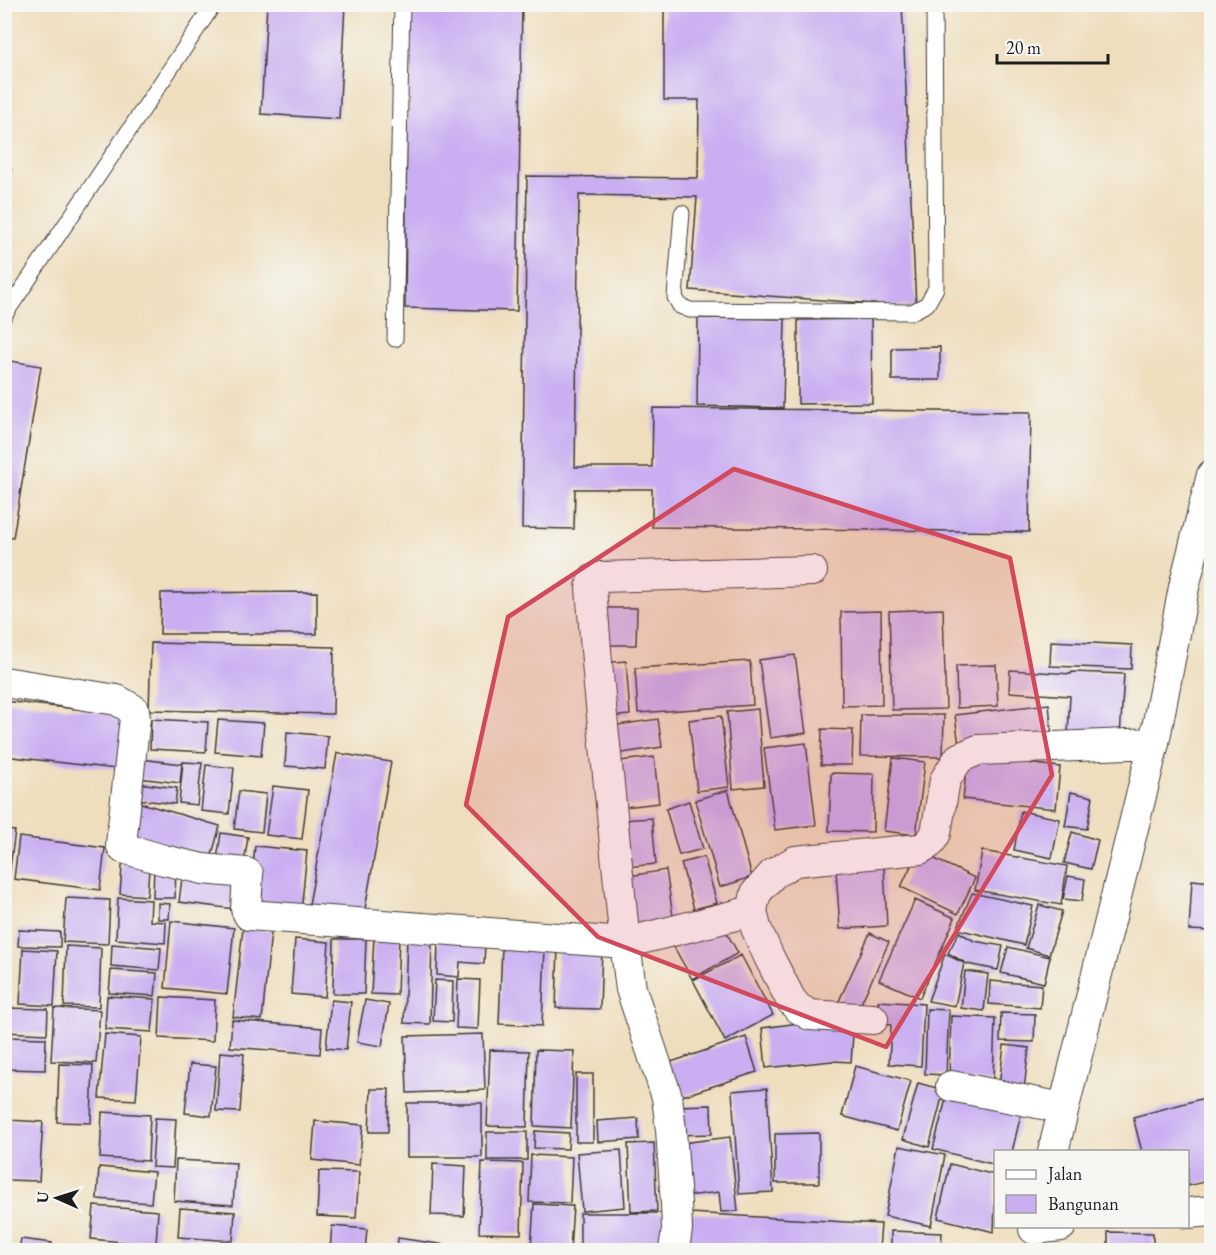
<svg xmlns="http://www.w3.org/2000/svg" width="1216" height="1255" font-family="'EB Garamond',serif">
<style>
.building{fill:#c9aef1}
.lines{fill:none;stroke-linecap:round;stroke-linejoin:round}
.service-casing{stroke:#3c3934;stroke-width:17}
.minor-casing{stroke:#3c3934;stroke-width:32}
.service{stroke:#fff;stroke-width:15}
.minor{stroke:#fff;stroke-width:30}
.marked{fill:#d1495b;fill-opacity:0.2;stroke:#d1495b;stroke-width:4.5;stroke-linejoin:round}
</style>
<rect width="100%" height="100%" fill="#f6f6f2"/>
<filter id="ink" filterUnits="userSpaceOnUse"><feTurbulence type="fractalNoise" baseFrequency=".0167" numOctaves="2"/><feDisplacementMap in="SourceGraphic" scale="12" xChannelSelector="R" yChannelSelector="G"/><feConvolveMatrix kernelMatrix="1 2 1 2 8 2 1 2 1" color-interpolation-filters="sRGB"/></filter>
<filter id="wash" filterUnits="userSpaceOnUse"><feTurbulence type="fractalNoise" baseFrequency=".008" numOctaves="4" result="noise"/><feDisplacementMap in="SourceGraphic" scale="24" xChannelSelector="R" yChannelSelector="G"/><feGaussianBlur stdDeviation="1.35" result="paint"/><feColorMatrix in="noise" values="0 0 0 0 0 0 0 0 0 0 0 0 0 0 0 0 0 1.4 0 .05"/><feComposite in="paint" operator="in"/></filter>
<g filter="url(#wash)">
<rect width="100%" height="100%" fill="#efdebe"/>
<g id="blocks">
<path class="building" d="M267 4H345L339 119 261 114Z
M408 4H522L517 311 405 308Z
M664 4H902L916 307 690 290 697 197 579 195 575 467H652L653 408 1031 412 1029 532 652 527V489H575L574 529 522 528 527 176 698 178 699 100H664Z
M4 168 11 169 7 200 4 199Z
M698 318 785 319 783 408 697 406Z
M871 319 872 403 798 404V320Z
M940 347V380H892V348Z
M4 360 41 366 13 538 4 537Z
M317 592V634H160L161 593Z
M600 608H637L636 645H599Z
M943 609 946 709 892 710 889 611Z
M881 611 882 705 842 706 841 612Z
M1051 641 1132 645 1131 669 1050 666Z
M151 643 334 647 333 714 149 710Z
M795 655 806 733 770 738 759 660Z
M626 661 630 715 605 717 601 663Z
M750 661 753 705 638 713 635 668Z
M996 665 998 706 957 708 956 666Z
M1010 670 1071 674 1072 672 1124 674 1120 737 1068 734 1070 696 1009 692Z
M4 701 131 715 125 770 4 756Z
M1049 704 1052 736 959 746 955 715Z
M758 709 764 786 733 789 727 712Z
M861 715H944L943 757 860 756Z
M721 716 729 787 697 791 689 720Z
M151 719 208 722 206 752 150 749Z
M658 719 662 747 609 755 605 727Z
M218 720 264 723 261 756 215 752Z
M822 729 853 730 852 765H821Z
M287 732 328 736 325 769 285 766Z
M806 743 816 825 775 830 764 748Z
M337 753 391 762 363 920 308 910Z
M968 756 1060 767 1056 809 963 799Z
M654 757 659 803 616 808 611 762Z
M893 758 925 762 916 835 884 831Z
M140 759 182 764 180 783 138 778Z
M183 762 202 763 197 805 179 803Z
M206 765 234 768 229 814 201 811Z
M831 773 874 774 873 832 829 831Z
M137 783 177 788 175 804 135 799Z
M273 786 308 790 302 839 266 835Z
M728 790 752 877 720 887 695 800Z
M239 791 266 794 262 832 234 829Z
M1071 792 1093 797 1087 829 1065 826Z
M689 801 703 849 679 855 666 809Z
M141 803 220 826 208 869 129 846Z
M1021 811 1060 819 1052 858 1014 850Z
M652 818 656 864 625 867 622 820Z
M4 830 15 831 9 875H4Z
M1072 832 1098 840 1091 869 1064 863Z
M221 833 248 837 243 870 216 866Z
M19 837 105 848 100 890 14 879Z
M255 846 307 851 301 913 249 907Z
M918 851 975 878 958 914 901 887Z
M982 851 1067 866 1061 905 975 890Z
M123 854 150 856 147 896 120 894Z
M704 857 717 903 694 909 681 863Z
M154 865 176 866 175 898H153Z
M884 867 887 926 840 929 836 870Z
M183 870 246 877 242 910 179 902Z
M666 870 674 923 631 930 622 877Z
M1068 876 1085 879 1082 901 1063 899Z
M1192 880 1212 882V931L1189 930Z
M972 893 1033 906 1024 945 957 929Z
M66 898 110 900 108 944 63 942Z
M118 898 151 900 150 921 166 922 165 943 116 939Z
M915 900 955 918 920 998 879 980Z
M158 903 170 904 169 919H158Z
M1039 905 1062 911 1049 955 1026 948Z
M171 921 234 928 227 994 165 988Z
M720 921 738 953 692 979 674 947Z
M243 928 271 931 262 1020 233 1017Z
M19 930 60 932V947L18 946Z
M959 932 974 941 1003 946 998 970 967 964 948 953Z
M870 933 889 942 858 1010 839 1001Z
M374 937H399L397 995 371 994Z
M407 938 432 939 430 1024 404 1023Z
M295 939 329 942 325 997 291 994Z
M334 939H366L364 994H333Z
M438 939 485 943 484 964 460 962 459 977 437 975Z
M112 944 161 948 159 970 111 966Z
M502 945 545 947 542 1026 499 1024Z
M558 945 602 947 600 1009 556 1008Z
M66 946 101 948 99 1007 64 1006Z
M1008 947 1050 957 1044 983 1001 973Z
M23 949 57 951 54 1006 20 1004Z
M945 954 964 963 955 1006 928 1001Z
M741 955 773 1015 725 1041 693 980Z
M111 970 157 973 155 996 109 993Z
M965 971 988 974 984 1011 961 1008Z
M458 979 480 980 478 1029 456 1028Z
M435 980 453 981 452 1022 433 1021Z
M990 981 1042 985 1040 1008 989 1004Z
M107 996 155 999 152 1032 105 1029Z
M161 997 215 1000 213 1041 159 1038Z
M331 1000 351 1002 346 1050 326 1048Z
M365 1000 389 1004 382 1046 357 1042Z
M878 1001 924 1004 921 1066 889 1064 891 1025 877 1024Z
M4 1008 48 1009 47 1034 4 1032Z
M54 1008 100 1010 96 1063 51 1061Z
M927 1009 949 1010 946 1075 925 1074Z
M1001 1013 1035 1014 1034 1042 1000 1041Z
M951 1016 995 1018 993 1081 949 1080Z
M830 1019 854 1021 851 1062 832 1061 766 1068 762 1028Z
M232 1020 322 1028 320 1054 230 1047Z
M105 1034 141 1037 136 1100 99 1098Z
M483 1034 485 1090 407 1093 405 1036Z
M4 1037 46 1038 45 1070 4 1069Z
M746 1037 757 1072 673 1099 662 1065Z
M1004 1045 1029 1048 1023 1097 998 1094Z
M490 1050 529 1051 527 1127 487 1126Z
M536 1050 574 1051 571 1128 534 1126Z
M220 1052 244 1054 240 1112 216 1111Z
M59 1064 93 1065 91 1123 57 1122Z
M190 1064 216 1066 211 1116 185 1113Z
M855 1066 911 1081 897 1131 842 1116Z
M576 1074H593V1142H576Z
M918 1083 944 1090 929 1147 903 1139Z
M767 1088 773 1192 739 1194 732 1091Z
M371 1089H389L388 1132H369Z
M947 1095 1021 1114 1012 1152H996V1165L933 1149Z
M1212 1096V1180L1188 1186V1152H1142L1133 1117Z
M407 1103H482V1157H407Z
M711 1105 712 1134 677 1135 676 1106Z
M102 1112 150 1115 148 1161 100 1158Z
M155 1118 176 1119 173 1168 152 1167Z
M638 1118 639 1139 598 1142 597 1121Z
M8 1120 43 1122 39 1181 5 1180Z
M315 1121 363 1125 359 1165 312 1160Z
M535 1131 569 1133 568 1149 534 1148Z
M487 1132H527V1160H487Z
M819 1133V1183H775V1134Z
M730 1137 738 1211 721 1212 719 1192 680 1197 674 1144Z
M654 1143 657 1211 631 1212 628 1144Z
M899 1146 945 1155 931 1226 885 1216Z
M621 1150 625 1207 582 1211 577 1153Z
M531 1155 572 1157 570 1203 529 1202Z
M176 1160 236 1163 233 1205 174 1201Z
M482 1162 523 1163 521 1234 479 1233Z
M433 1164 466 1166 464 1216 431 1215Z
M950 1164 996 1175 994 1232 938 1218Z
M99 1167 154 1172 151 1203 97 1199Z
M319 1171 359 1172 356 1218 317 1216Z
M534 1204 573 1206 570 1250 531 1249Z
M94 1206 158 1211 156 1245 91 1239Z
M180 1208 235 1212 233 1241 178 1237Z
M580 1213H664L663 1250H580Z
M690 1213 881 1224 879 1250H688Z
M332 1226 367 1229 365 1250H330Z
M891 1231 942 1233 941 1247 891 1245Z
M1108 1232 1153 1233V1250H1108Z
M398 1238 452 1246V1250H397Z
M21 1239 52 1243 51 1250H19Z
M884 1247 912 1249V1250H884Z"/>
</g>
</g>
<g filter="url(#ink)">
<use href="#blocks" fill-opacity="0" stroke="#3c3934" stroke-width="1.5"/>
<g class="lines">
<g class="service-casing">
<path id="service" d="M682 213 675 297 680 306 690 310 912 312 927 304 936 288 934 4
M4 316 214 4
M395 339 402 4"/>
</g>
<g class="minor-casing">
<path id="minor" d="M4 682 117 700 134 710 135 718 121 844 123 848 164 860 203 869 246 873 248 874 246 909 249 915 625 943 599 686 591 588 593 580 601 577 812 571
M873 1019 810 1015 798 1008 791 1000 769 957 756 928 752 911 756 893 773 874 795 861 920 849 930 843 936 833 945 780 959 758 978 750 1154 743
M951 1086 1063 1108
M1053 1152 1154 743 1184 587 1212 475
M1188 1213 1212 1211
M1034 1229 1061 1226
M674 1250 677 1229 676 1204 671 1130 667 1097 631 989 625 943 752 911"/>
</g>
<use href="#service" class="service"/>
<use href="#minor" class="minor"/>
</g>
</g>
<path class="marked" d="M734 469 1010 558 1052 775 886 1047 598 937 466 805 508 617Z"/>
<rect width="1216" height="1255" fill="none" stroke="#f6f6f2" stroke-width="24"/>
<rect x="994" y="1150" width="195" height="78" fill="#f6f6f2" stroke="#9f9f9c" stroke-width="1.5"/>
<rect x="1006" y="1170" width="30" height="9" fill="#ffffff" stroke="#9f9f9c" stroke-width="1.5"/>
<text x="1048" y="1180" font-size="18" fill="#1c1c1c">Jalan</text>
<rect x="1006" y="1195" width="30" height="18" fill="#c9aef1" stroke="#9f9f9c" stroke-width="1.5"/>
<text x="1048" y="1210" font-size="18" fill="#1c1c1c">Bangunan</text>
<g transform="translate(57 1198) rotate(273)" stroke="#f6f6f2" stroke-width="4.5" paint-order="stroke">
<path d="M0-4.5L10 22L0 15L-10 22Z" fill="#1c1c1c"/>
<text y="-9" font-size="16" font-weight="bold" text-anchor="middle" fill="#1c1c1c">U</text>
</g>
<path d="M997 54v9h111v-9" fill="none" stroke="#1c1c1c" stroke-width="3"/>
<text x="1006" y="54" font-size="18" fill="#1c1c1c" stroke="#f6f6f2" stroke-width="4.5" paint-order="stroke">20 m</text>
</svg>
